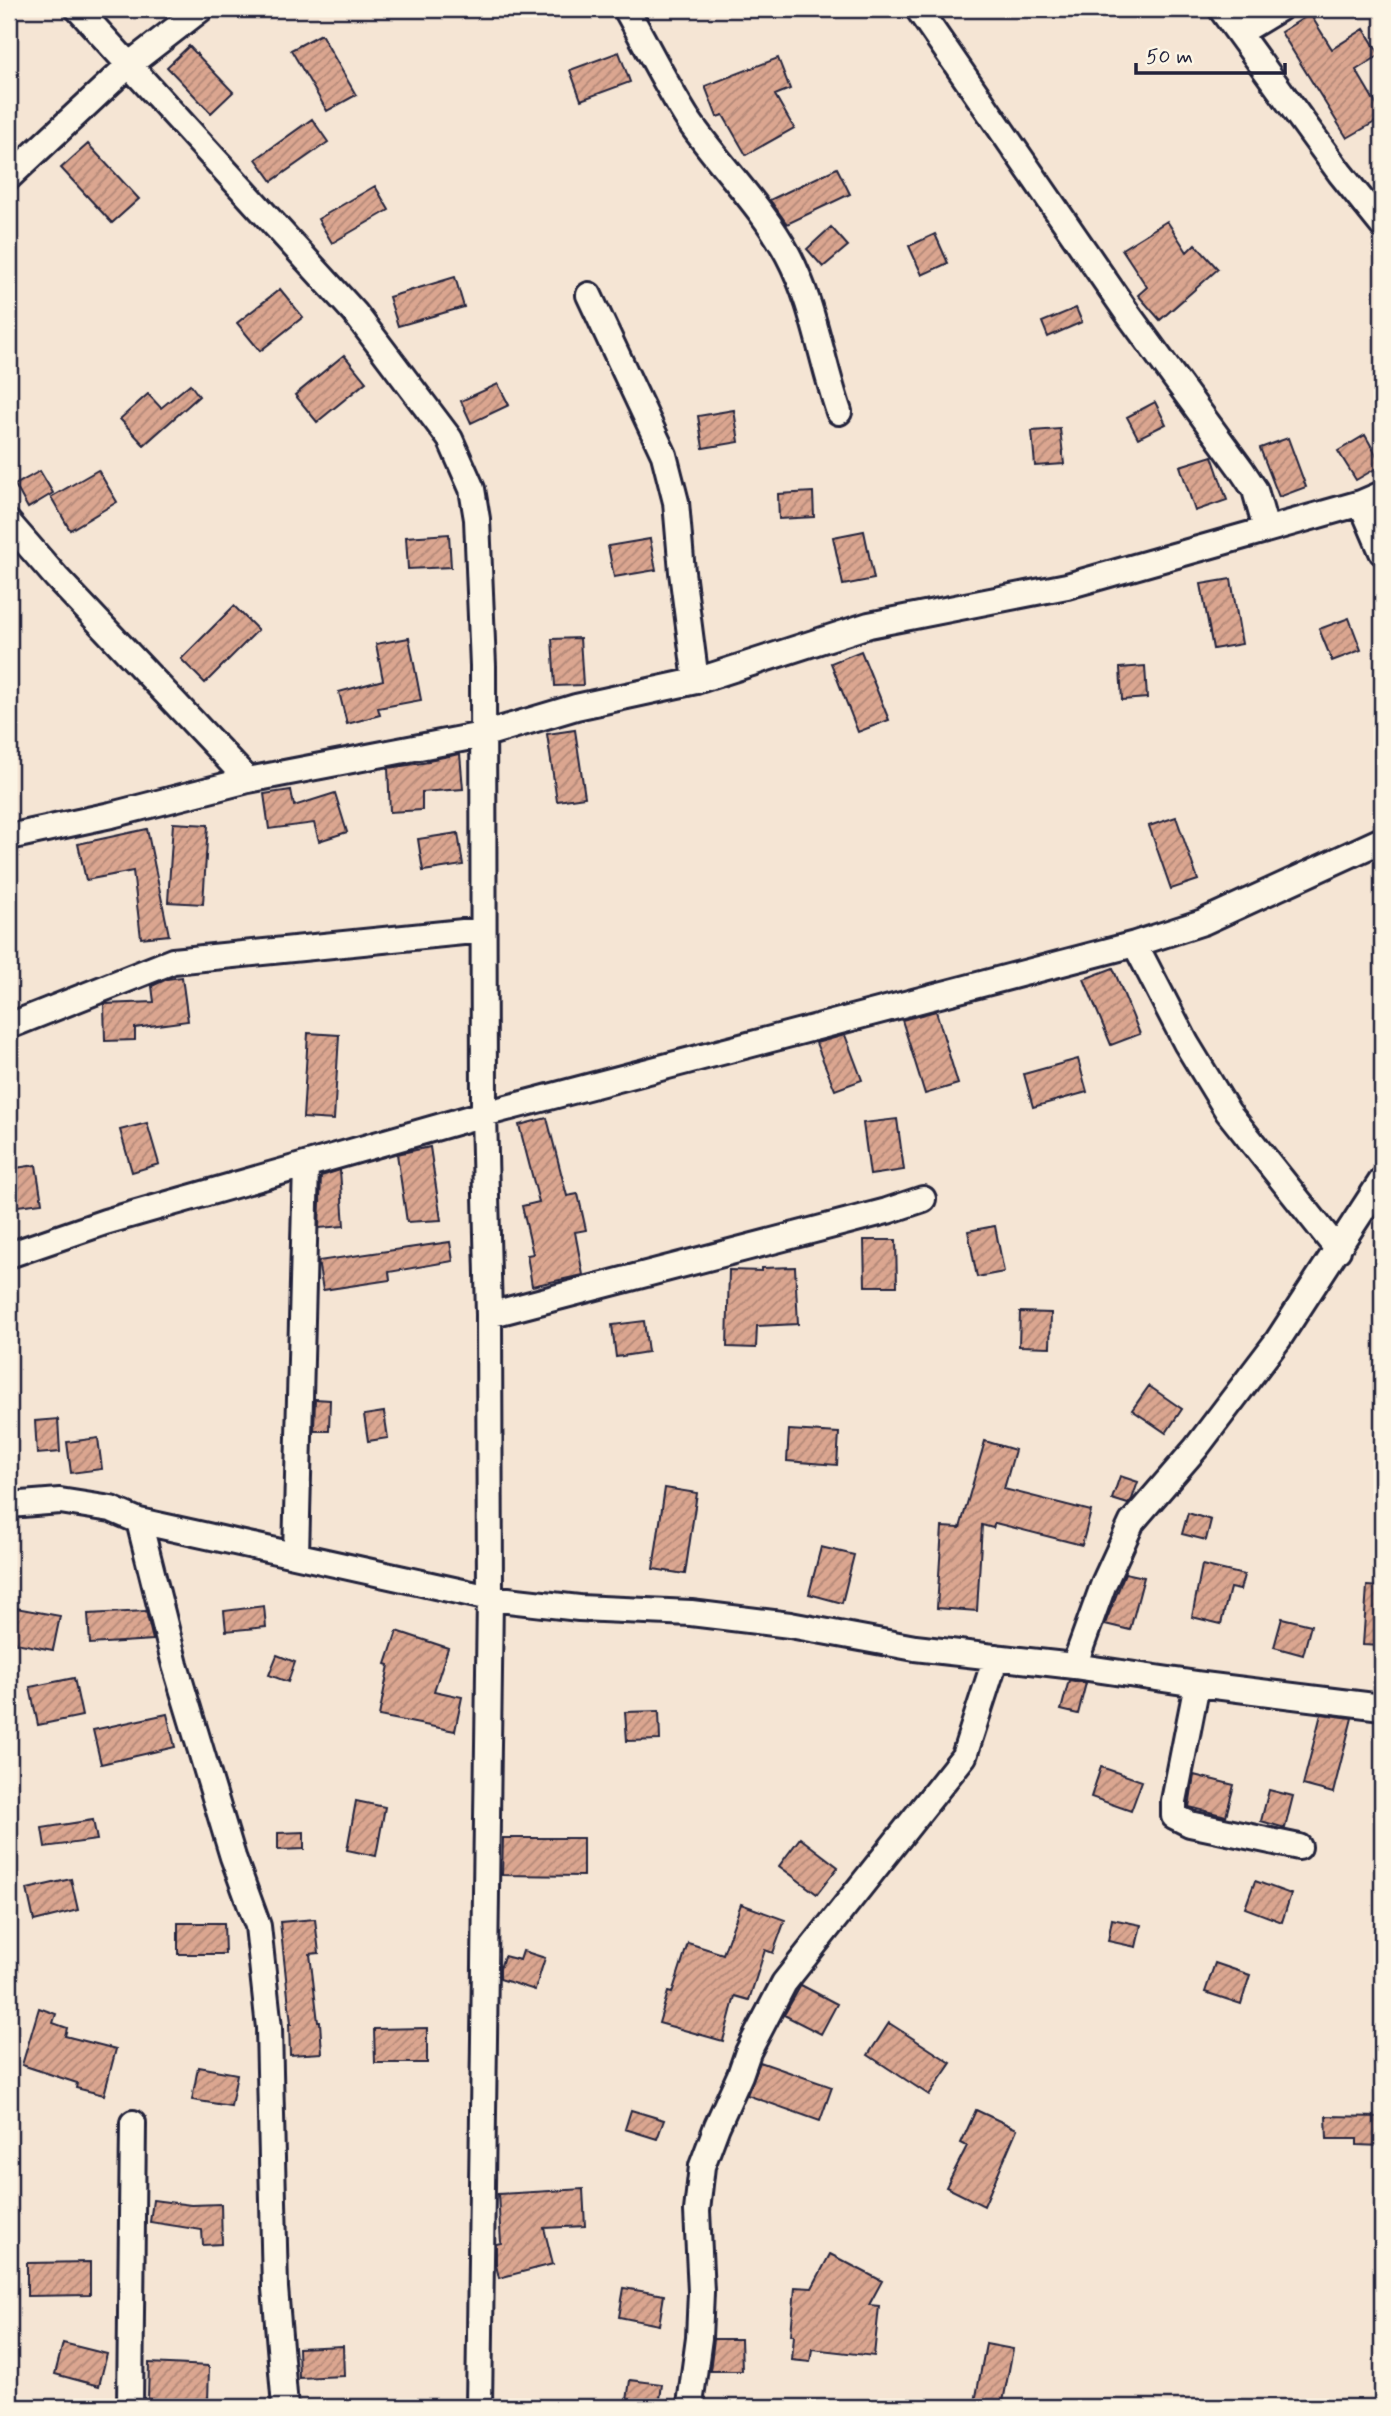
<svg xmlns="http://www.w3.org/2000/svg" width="1391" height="2416" font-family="Mynerve,sans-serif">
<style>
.building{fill:url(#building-hatch);stroke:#22223b;stroke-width:2}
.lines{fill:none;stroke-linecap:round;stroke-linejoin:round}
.minor-casing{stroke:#22223b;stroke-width:30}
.minor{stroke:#fcf5e5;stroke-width:24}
</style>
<defs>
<pattern id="building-hatch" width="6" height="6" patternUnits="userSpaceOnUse" patternTransform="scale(1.75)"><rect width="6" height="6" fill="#dba690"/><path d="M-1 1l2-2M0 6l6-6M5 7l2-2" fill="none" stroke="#b18777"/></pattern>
</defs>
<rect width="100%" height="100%" fill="#f5e5d4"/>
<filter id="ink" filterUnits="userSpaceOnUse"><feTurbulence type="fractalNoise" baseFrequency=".0143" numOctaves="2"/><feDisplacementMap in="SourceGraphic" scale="14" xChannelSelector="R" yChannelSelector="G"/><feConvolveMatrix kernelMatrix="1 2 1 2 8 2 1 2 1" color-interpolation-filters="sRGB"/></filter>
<g filter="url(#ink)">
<path class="building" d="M1310 14 1332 49 1364 29 1380 55 1356 70 1382 114V118L1347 138 1281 32Z
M321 34 356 95 327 111 291 50Z
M189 46 233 92 211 113 167 67Z
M619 52 630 82 581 100 570 70Z
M778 58 790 89 775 95 794 128 746 155 723 115 717 117 705 86Z
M312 119 328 142 272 181 256 159Z
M88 144 139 199 112 223 61 168Z
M837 168 850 194 787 224 770 200Z
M375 186 389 210 332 243 318 219Z
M1167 221 1187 252 1195 244 1218 269 1160 320 1138 295 1147 287 1122 249Z
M831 227 848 246 823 267 807 249Z
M935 234 948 263 922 275 909 246Z
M455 277 464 307 398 326 389 297Z
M280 289 303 317 260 351 237 323Z
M1076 308 1082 322 1048 337 1042 322Z
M344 355 366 382 317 422 295 395Z
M190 384 199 396 144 445 120 419 148 394 161 408Z
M498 384 509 405 471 423 461 401Z
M1155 402 1166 424 1138 438 1127 417Z
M734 410 739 442 703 448 698 416Z
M1060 429 1064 464 1035 466 1032 431Z
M1365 435 1382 465 1356 480 1338 451Z
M1288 438 1306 487 1279 497 1260 448Z
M1212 456 1227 500 1195 511 1180 466Z
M98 470 117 502 70 530 51 497Z
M40 471 53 493 28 508 15 485Z
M813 492 814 517 779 519 778 494Z
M864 531 874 579 843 585 833 537Z
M449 534 451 567 408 569 406 537Z
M650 539 656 570 614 577 608 546Z
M1231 579 1242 644 1213 649 1201 584Z
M234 606 258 630 205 683 181 659Z
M1349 618 1361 650 1332 661 1319 629Z
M409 638 421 700 378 708 380 715 347 724 339 692 383 680 376 644Z
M580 638 583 685 555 686 552 639Z
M861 651 889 720 858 732 831 663Z
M1145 666 1147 698 1122 700 1120 668Z
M575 730 585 797 557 801 547 734Z
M460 754 463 789 422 792V810L390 812 388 768 429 762 428 760Z
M291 790 294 806 335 793 347 832 319 841 314 823 269 829 264 794Z
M1176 817 1198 880 1171 889 1149 826Z
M173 823 208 825 203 904 168 902Z
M147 829 169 935 141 938 133 871 86 880 78 844Z
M458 833 463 865 423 871 418 839Z
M1113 968 1140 1034 1111 1045 1084 979Z
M182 977 188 1021 135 1028V1040L105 1041 104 1004 154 1002 152 986 167 979Z
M936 1011 958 1084 925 1094 902 1020Z
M308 1033 339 1035 334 1120 303 1118Z
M845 1035 862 1080 835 1090 816 1043Z
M1078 1059 1087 1092 1033 1107 1024 1074Z
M547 1118 567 1196 578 1194 586 1230 575 1232 583 1275 532 1286 527 1255 533 1254 522 1206 539 1202 519 1125Z
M897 1119 904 1170 870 1175 863 1123Z
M147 1123 159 1164 132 1172 120 1130Z
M430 1147 441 1220 407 1222 397 1154Z
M36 1165 42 1203 9 1207V1169Z
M340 1170 344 1226 319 1228 321 1176Z
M995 1226 1004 1272 977 1277 968 1231Z
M864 1240H896L897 1286H865Z
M450 1242 453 1261 389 1272 390 1280 323 1290 318 1261Z
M795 1267 798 1324 757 1326 756 1348 727 1347 729 1270 762 1271V1268Z
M1020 1312 1051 1313 1050 1347 1019 1346Z
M644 1321 648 1352 616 1357 612 1325Z
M1149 1386 1182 1409 1166 1433 1132 1410Z
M315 1399 330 1400 329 1431H314Z
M384 1412 388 1438 368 1441 364 1415Z
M58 1419 60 1452 37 1454 35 1421Z
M789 1430 839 1433 837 1465 787 1461Z
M98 1438 102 1469 71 1473 67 1442Z
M985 1441 1015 1450 1004 1489 1091 1511 1082 1545 995 1523 993 1528 982 1525 977 1611 937 1608 942 1527 960 1528Z
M1120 1476 1138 1482 1132 1499 1128 1504 1112 1499Z
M665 1488 697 1493 685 1574 653 1569Z
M1188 1513 1211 1520 1206 1540 1182 1534Z
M821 1547 854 1555 842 1603 809 1594Z
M1202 1565 1244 1575 1240 1590 1230 1588 1221 1624 1192 1617Z
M1125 1573 1144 1577 1130 1630 1105 1624Z
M1367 1586 1382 1587V1646L1363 1645Z
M264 1606 266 1627 226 1631 224 1611Z
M16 1608 60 1616 53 1650 10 1642Z
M146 1611 153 1640 90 1644 88 1614Z
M1282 1618 1311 1625 1303 1655 1274 1647Z
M397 1631 448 1648 434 1691 462 1697 455 1731 379 1716 389 1665 386 1664Z
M277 1655 295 1662 288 1682 269 1675Z
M74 1678 82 1716 38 1725 30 1687Z
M1069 1680 1086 1683 1078 1714 1061 1710Z
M659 1711 660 1740 627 1741 625 1712Z
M167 1714 175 1747 101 1764 93 1730Z
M1321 1714 1352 1718 1333 1793 1303 1785Z
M1101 1767 1142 1781 1131 1811 1091 1797Z
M1194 1775 1234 1785 1226 1816 1189 1807Z
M1269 1790 1293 1796 1285 1828 1261 1821Z
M356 1801 385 1807 376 1856 347 1850Z
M93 1820 97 1840 45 1847 42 1828Z
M304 1832V1849L278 1850V1833Z
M503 1838H583V1876L502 1875Z
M800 1838 838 1867 817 1894 779 1866Z
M71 1879 78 1910 34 1921 27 1889Z
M1255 1881 1291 1894 1282 1922 1245 1908Z
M741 1904 785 1920 773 1953 765 1950 749 2000 735 1996 723 2041 659 2023 668 1992 672 1993 688 1943 723 1954Z
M315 1919 319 1953 310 1954 318 2022H320L322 2053 290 2055 289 2024H291L280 1922Z
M1112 1919 1141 1925 1136 1947 1108 1941Z
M178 1923H224L225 1954H178Z
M523 1951 545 1958 535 1990 500 1979V1969L504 1956 520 1960Z
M1215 1963 1250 1975 1241 2004 1205 1992Z
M801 1985 837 2004 821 2034 784 2015Z
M39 2008 56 2014 53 2023 67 2028 65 2036 116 2049 104 2095 76 2088 77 2083 22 2065Z
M889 2023 951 2063 929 2095 868 2055Z
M427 2028V2063H375L374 2029Z
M760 2062 832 2087 820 2121 747 2095Z
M198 2067 237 2074 231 2106 192 2100Z
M631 2110 664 2120 657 2139 625 2129Z
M976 2110 1017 2129 984 2206 946 2187 967 2146 961 2143Z
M1326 2116 1382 2117V2146L1357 2145V2139H1327Z
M583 2189 585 2226 544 2228 553 2264 499 2278 496 2265V2244L501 2243 498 2194Z
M153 2200 191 2205 221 2204 222 2244 203 2245 202 2230 150 2222Z
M830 2254 882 2281 869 2305 879 2306 874 2356 812 2349 810 2362 792 2360 794 2335H791L795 2287 812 2288Z
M90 2262V2295L27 2296V2263Z
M624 2288 664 2295 659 2325 619 2317Z
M714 2339H741L742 2371H710Z
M63 2343 107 2354 99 2386 55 2374Z
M986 2344 1013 2349 1002 2407H974Z
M343 2346 344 2376 299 2378 298 2348Z
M149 2363 209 2366 208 2402 148 2399Z
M630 2380 662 2384 659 2407H626Z"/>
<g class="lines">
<g class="minor-casing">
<path id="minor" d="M78 9 355 313 450 439 472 489 477 519 483 666 484 1114 489 1315 490 1598 479 2407
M626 9C647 46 666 85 689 121 720 166 762 206 788 255 814 304 821 360 839 412
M918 9 1128 314 1241 469 1255 490 1266 529
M1221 9 1340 173 1382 225
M1239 33 1279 9
M9 177 130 64 201 9
M589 295 664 455 676 502 682 572 696 681
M1361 503 1382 552
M9 523 56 577 248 780
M9 837 111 815 248 780 482 735 576 707 696 681 869 625 1067 586 1361 503 1382 494
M1135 944 1186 1043 1228 1112 1338 1250
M9 1026 173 961 483 930
M9 1255 105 1222 484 1114 1135 944 1203 922 1382 840
M489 1315 887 1211 923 1199
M9 1505 60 1501 111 1509 139 1521 490 1598 579 1608 691 1613 790 1625 915 1648 1074 1666 1197 1684 1382 1707
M139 1521 175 1665 233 1857 258 1926 269 2028 275 2288 285 2407
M296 1554 306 1165
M1074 1666 1104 1583 1132 1522 1196 1448 1278 1340 1382 1180
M1197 1684 1174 1801V1816L1190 1824 1299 1847
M130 2407 133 2123
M692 2407 691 2397 699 2338 701 2292 697 2211 702 2166 717 2126 740 2075 748 2052 784 1983 964 1756 996 1657"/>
</g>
<use href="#minor" class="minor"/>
</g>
</g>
<rect width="1391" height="2416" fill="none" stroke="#fcf5e5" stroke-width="35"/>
<rect x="18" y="18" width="1356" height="2381" fill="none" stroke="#22223b" stroke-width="2.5" filter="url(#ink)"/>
<path d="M1136 63v10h149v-10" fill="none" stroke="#22223b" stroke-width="3.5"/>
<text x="1146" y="63" font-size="21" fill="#22223b" stroke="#fcf5e5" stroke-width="5" paint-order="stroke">50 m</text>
</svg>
